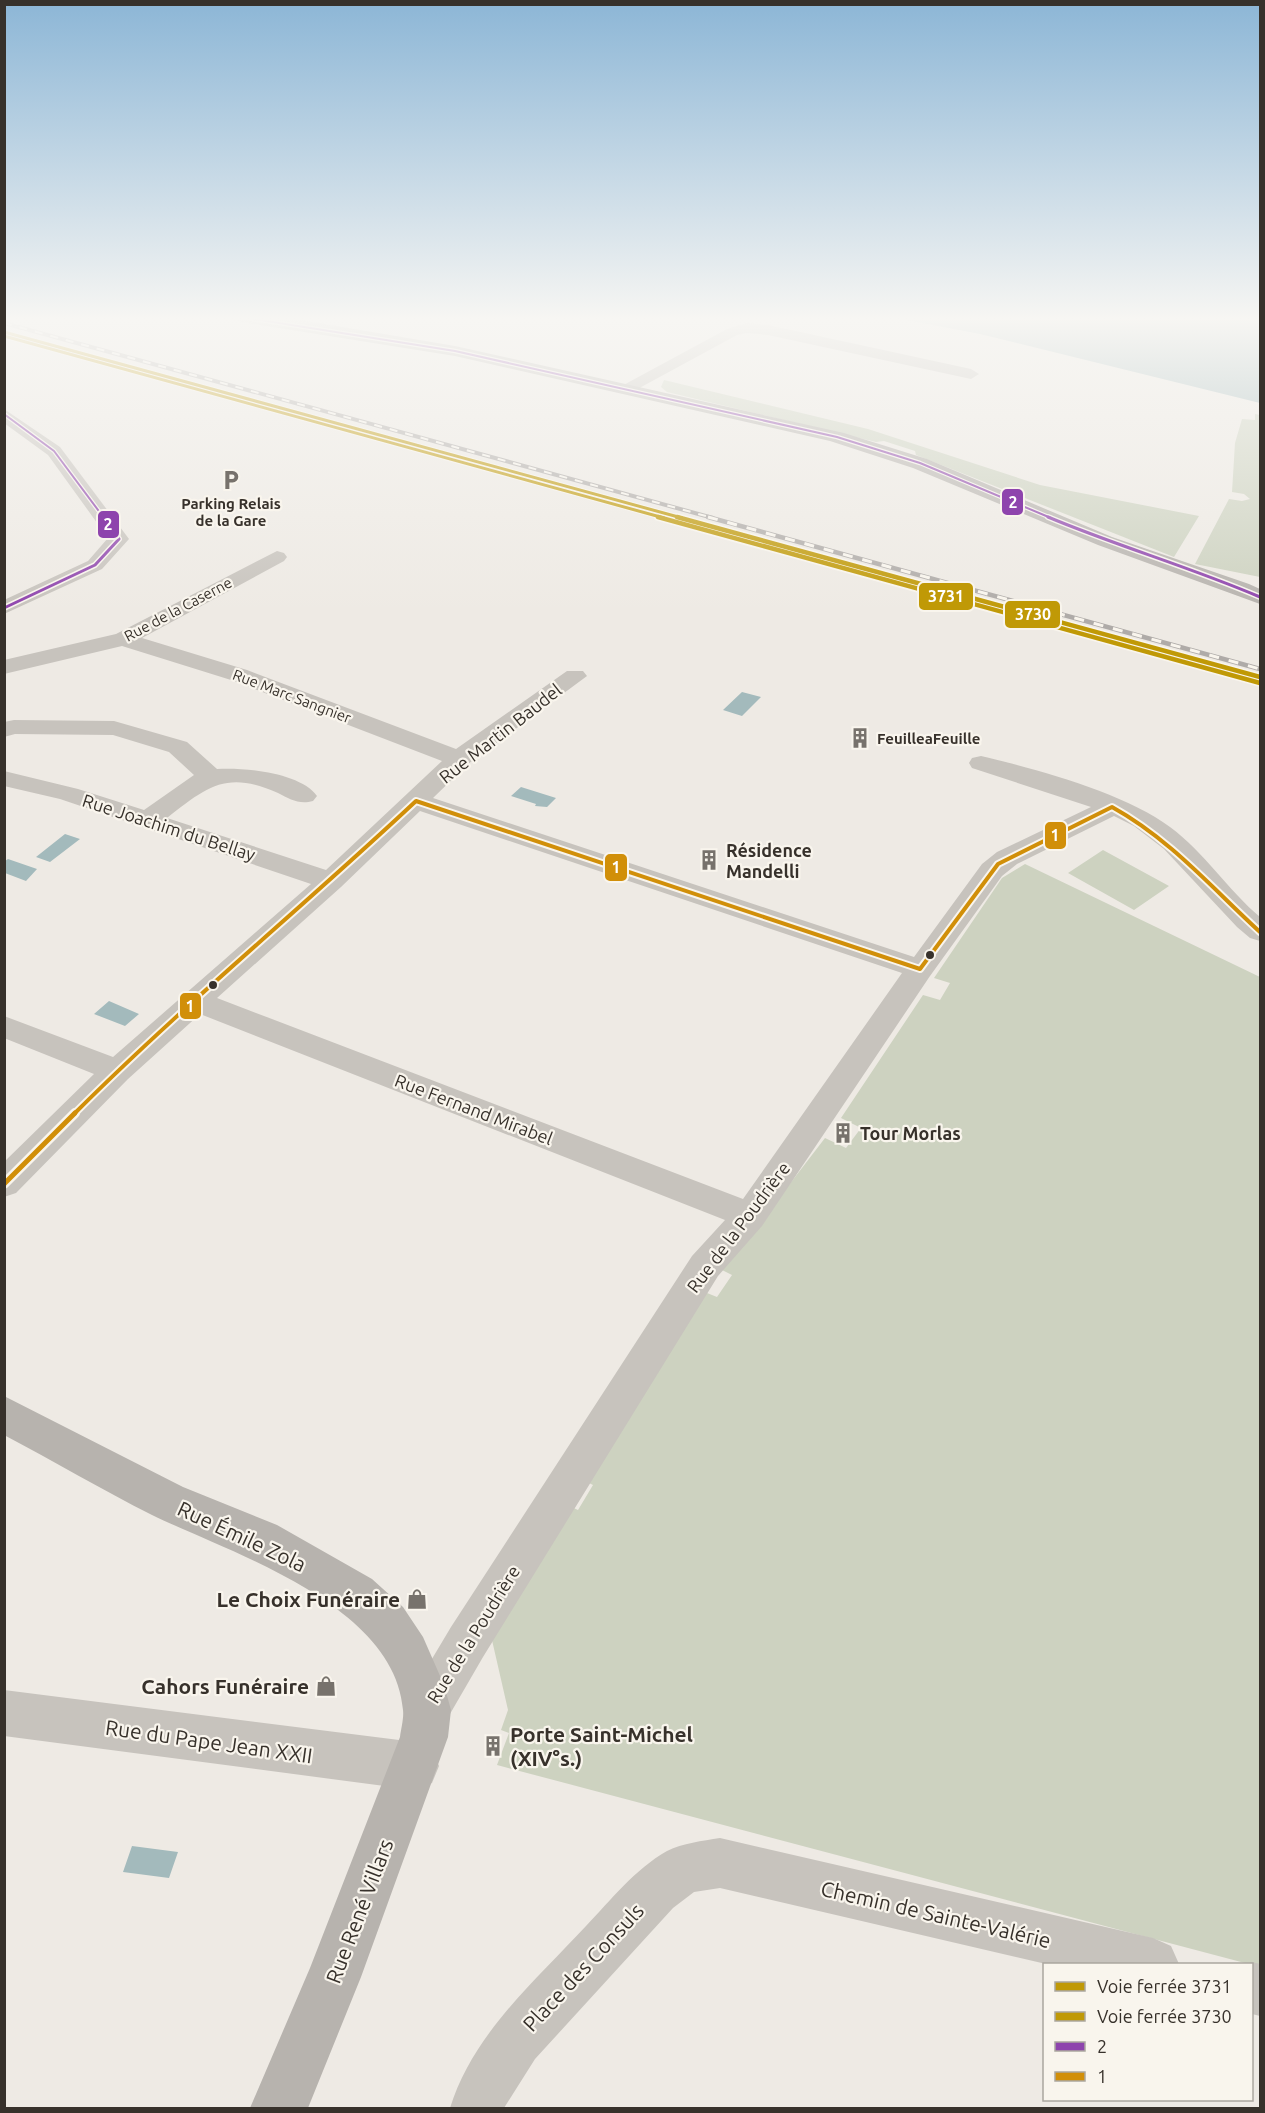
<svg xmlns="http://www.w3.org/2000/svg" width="1265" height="2113" font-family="Ubuntu,sans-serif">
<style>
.green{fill:#cdd2c0}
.water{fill:#a3babc}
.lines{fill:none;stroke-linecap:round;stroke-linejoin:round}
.street{fill:#c7c3bd;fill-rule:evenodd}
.secondary{fill:#b7b3ae;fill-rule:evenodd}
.rail-far1-casing{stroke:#afaba8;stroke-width:4}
.rail-casing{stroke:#afaba8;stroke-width:4.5}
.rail-far1{stroke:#f9f5ed;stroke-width:2;stroke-dasharray:8;stroke-linecap:butt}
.rail{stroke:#f9f5ed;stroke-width:3;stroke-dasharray:10;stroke-linecap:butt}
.bus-1-far1-casing{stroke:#f9f5ed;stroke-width:4.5}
.bus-1-casing{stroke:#f9f5ed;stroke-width:6}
.bus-2-far1-casing{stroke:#f9f5ed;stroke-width:8}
.bus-2-casing{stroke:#f9f5ed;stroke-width:10}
.bus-1-far1{stroke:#8e44ad;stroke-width:2}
.bus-1{stroke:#8e44ad;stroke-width:3}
.bus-2-far1{stroke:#d18f09;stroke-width:4}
.bus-2{stroke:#d18f09;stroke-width:5}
.rail-1-far1-casing{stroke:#f9f5ed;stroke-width:5}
.rail-1-casing{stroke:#f9f5ed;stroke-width:8}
.rail-2-far1-casing{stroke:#f9f5ed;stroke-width:5}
.rail-2-casing{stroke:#f9f5ed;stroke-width:8}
.rail-1-far1{stroke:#c09906;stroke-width:3}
.rail-1{stroke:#c09906;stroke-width:4.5}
.rail-2-far1{stroke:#c09906;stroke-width:3}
.rail-2{stroke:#c09906;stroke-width:4.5}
.bus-dot{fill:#37312b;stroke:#f9f5ed;stroke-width:2}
.labels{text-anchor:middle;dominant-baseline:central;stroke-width:4.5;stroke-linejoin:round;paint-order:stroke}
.far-poi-label{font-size:15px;font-weight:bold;fill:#37312b;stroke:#f9f5ed}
.far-street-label{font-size:15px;fill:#37312b;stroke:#f9f5ed}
.street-label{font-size:18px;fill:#37312b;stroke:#f9f5ed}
.poi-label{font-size:18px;font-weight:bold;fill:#37312b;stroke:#f9f5ed;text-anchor:start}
.near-street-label{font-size:21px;fill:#37312b;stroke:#f9f5ed}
.near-poi-label{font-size:21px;font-weight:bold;fill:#37312b;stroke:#f9f5ed;text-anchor:end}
.line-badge{stroke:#f9f5ed;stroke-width:2}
.badge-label{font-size:16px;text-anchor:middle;font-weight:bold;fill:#fff}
</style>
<rect width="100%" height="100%" fill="#eeeae4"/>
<path class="green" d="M664 380 868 429 1040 485 1199 516 1174 557 916 455 915 451 884 441 876 442 667 392 661 387Z
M1255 414 1260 415V577L1195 564 1229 499 1242 501 1250 499 1244 494 1232 492 1235 443 1242 419 1255 420Z
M1103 850 1169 886 1134 910 1068 873Z
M1025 864 1260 977V1967L497 1765 509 1733 501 1730 508 1710 489 1627 565 1504 578 1510 593 1485 581 1479 702 1291 717 1297 732 1275 718 1268 759 1224 825 1138 846 1148 861 1128 841 1118 923 995 940 1000 950 983 934 978 1002 878Z"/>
<path class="water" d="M891 317H1247L1260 320V403L980 334Z
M742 692 761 697 742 716 723 710Z
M521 787 556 798 547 807 535 806 536 804 511 796Z
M65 834 80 839 50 862 36 857Z
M8 859 37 869 26 881 5 873V861Z
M109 1001 139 1014 125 1026 94 1014Z
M132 1846 178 1852 169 1878 123 1872Z"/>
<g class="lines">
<path class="street" d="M747 323 768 325 971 369 979 374 971 379 768 335 747 333 737 335 632 392H620L618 388 727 329Z
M4 409 60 447 129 539 102 569 4 614V600L88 561 108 538 48 455 4 423Z
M277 551 284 553 287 557 284 561 142 638 247 670 456 749 567 671H583L587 676 468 764 433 798 914 957 982 864 997 852 1091 807 972 768 969 763 972 758 981 756C1036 769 1125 793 1170 827 1204 852 1228 890 1260 917V941L1250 938 1237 927 1164 849 1134 826 1114 816 1017 864 1002 876 930 976 762 1226 718 1276 483 1657 443 1726 427 1733 411 1726 404 1710 411 1694 451 1627 692 1256 725 1220 200 1014 128 1079 16 1193 4 1197V1162L94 1074 4 1038V1016L113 1057 311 884 60 799 4 786V771L78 789 144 810 194 775 169 752 113 735 15 734 4 737V722L14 720 114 721 187 742 217 769C243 767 301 773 317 796L313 801C299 805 290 799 278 793 226 770 207 787 167 818L326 870 442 761 231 680 122 646 4 674V660L116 634ZM420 811 902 973 743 1199 217 998 341 887Z
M4 1690 415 1742 432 1749 439 1766 432 1783 415 1790 4 1736Z
M720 1838 1153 1938 1171 1946 1179 1964H1046L720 1888 694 1892 673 1908 535 2059 504 2108H450C473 2034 534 1982 586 1926 611 1900 635 1869 667 1851 683 1843 702 1841 720 1838Z
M1252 1962 1260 1964V2016L1252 2014V1964H1246Z"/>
<path class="secondary" d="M233 317 295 319 455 346 844 433 927 459 1112 537 1249 584 1260 589V604L1098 545 913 468 830 441 455 356 241 322Z
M4 1396 183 1487 277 1525 372 1579 403 1607 423 1637 444 1685 451 1710 448 1737 361 1977 308 2108H250L310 1968 400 1737C401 1729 404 1718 403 1710 395 1605 231 1553 152 1515 102 1490 54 1461 4 1435Z"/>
<g class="rail-far1-casing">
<path id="rail-far1" d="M4 323 713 518"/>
</g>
<g class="rail-casing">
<path id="rail" d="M708 517 1260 669"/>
</g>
<use href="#rail-far1" class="rail-far1"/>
<use href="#rail" class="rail"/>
<g class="bus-1-far1-casing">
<path id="bus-1-far1" d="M241 317 455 351 837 437 920 463 1051 518
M4 414 54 451 104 518"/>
</g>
<g class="bus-1-casing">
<path id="bus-1" d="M1048 517C1117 546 1190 567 1260 597
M4 608 95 565 119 539 103 517"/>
</g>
<g class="bus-2-far1-casing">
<path id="bus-2-far1" d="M74 1114C183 1005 303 907 416 801L920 969 998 864 1112 807C1170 839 1212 888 1260 932"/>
</g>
<g class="bus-2-casing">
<path id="bus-2" d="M4 1184 75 1113"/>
</g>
<use href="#bus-1-far1" class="bus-1-far1"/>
<use href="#bus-1" class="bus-1"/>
<use href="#bus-2-far1" class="bus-2-far1"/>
<use href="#bus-2" class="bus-2"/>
<g class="rail-1-far1-casing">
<path id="rail-1-far1" d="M4 336 664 518"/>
</g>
<g class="rail-1-casing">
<path id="rail-1" d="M658 517 1260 683"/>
</g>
<g class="rail-2-far1-casing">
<path id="rail-2-far1" d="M4 332 682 518"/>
</g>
<g class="rail-2-casing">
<path id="rail-2" d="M677 517 1260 677"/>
</g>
<use href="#rail-1-far1" class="rail-1-far1"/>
<use href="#rail-1" class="rail-1"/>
<use href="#rail-2-far1" class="rail-2-far1"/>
<use href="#rail-2" class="rail-2"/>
</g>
<linearGradient id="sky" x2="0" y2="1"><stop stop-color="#8cb6d6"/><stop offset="0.52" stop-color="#f7f6f3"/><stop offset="1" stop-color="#f7f6f3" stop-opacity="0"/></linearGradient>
<rect width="1265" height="613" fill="url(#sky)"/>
<defs>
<g id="parking-bare" transform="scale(1.62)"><path d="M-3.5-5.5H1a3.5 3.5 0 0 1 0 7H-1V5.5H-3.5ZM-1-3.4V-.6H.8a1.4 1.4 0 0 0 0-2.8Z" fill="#77726c" stroke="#f9f5ed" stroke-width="2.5" paint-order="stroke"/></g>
<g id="building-bare" transform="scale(1.62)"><path d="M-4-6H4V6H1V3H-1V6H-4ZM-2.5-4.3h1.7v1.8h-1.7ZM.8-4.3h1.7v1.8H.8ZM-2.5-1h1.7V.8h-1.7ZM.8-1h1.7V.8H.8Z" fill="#77726c" stroke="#f9f5ed" stroke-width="2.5" paint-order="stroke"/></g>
<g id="shop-bare" transform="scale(1.62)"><path d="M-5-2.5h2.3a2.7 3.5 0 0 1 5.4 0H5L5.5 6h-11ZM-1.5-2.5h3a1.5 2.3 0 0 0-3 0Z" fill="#77726c" stroke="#f9f5ed" stroke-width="2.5" paint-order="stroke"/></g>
</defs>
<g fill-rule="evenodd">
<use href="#parking-bare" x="231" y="480"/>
<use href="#building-bare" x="860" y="738"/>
<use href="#building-bare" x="709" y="860"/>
<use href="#building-bare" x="843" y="1133"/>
<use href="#shop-bare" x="417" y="1599"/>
<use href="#shop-bare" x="326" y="1686"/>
<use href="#building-bare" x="493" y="1746"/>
</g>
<g class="bus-dot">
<circle cx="930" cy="955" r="5"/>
<circle cx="213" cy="985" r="5"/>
</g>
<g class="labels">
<g class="far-poi-label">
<text x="231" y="503">Parking Relais<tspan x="231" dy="17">de la Gare</tspan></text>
<text x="877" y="738" text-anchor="start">FeuilleaFeuille</text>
</g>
<g class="far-street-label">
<text transform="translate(178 609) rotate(-28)">Rue de la Caserne</text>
<text transform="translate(292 696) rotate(21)">Rue Marc Sangnier</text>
</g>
<g class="street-label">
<text transform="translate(500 733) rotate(-38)">Rue Martin Baudel</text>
<text transform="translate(169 827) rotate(18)">Rue Joachim du Bellay</text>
<text transform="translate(474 1109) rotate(21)">Rue Fernand Mirabel</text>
<text transform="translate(738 1227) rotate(-53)">Rue de la Poudrière</text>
<text transform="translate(473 1634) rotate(-58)">Rue de la Poudrière</text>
</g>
<g class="poi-label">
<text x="726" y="850">Résidence<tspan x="726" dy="21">Mandelli</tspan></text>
<text x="860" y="1133">Tour Morlas</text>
</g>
<g class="near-street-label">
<text transform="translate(242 1536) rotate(25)">Rue Émile Zola</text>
<text transform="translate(209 1741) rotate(8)">Rue du Pape Jean XXII</text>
<text transform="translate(359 1911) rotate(-69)">Rue René Villars</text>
<text transform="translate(936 1914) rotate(13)">Chemin de Sainte-Valérie</text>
<text transform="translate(583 1967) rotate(-47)">Place des Consuls</text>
</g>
<g class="near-poi-label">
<text x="400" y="1599">Le Choix Funéraire</text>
<text x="309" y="1686">Cahors Funéraire</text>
<text x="510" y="1734" text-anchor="start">Porte Saint-Michel<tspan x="510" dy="24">(XIV°s.)</tspan></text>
</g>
</g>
<g class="line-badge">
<rect x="1001" y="488" width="23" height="28" rx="6" fill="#8e44ad"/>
<rect x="97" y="510" width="23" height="29" rx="6" fill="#8e44ad"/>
<rect x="918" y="582" width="56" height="29" rx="6" fill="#c09906"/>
<rect x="1004" y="600" width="57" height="29" rx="6" fill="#c09906"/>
<rect x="1044" y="821" width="23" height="29" rx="6" fill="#d18f09"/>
<rect x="604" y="853" width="24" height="29" rx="6" fill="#d18f09"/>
<rect x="179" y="992" width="23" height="28" rx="6" fill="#d18f09"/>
</g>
<g class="badge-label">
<text x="1013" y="508">2</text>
<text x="108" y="530">2</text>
<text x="946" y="602">3731</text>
<text x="1033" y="620">3730</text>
<text x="1055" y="841">1</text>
<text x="616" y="873">1</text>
<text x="190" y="1012">1</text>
</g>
<rect width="1265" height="2113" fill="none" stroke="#37312b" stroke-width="12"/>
<rect x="1043" y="1963" width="210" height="138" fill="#f9f5ed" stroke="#aba79f" stroke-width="1.5"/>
<rect x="1055" y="1982" width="30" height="9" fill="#c09906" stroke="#aba79f" stroke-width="1.5"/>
<text x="1097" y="1993" font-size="18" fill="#37312b">Voie ferrée 3731</text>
<rect x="1055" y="2012" width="30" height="9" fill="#c09906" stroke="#aba79f" stroke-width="1.5"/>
<text x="1097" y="2023" font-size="18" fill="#37312b">Voie ferrée 3730</text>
<rect x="1055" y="2042" width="30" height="9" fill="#8e44ad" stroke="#aba79f" stroke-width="1.5"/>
<text x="1097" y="2053" font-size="18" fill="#37312b">2</text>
<rect x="1055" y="2072" width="30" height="9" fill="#d18f09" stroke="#aba79f" stroke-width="1.5"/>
<text x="1097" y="2083" font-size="18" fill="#37312b">1</text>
</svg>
